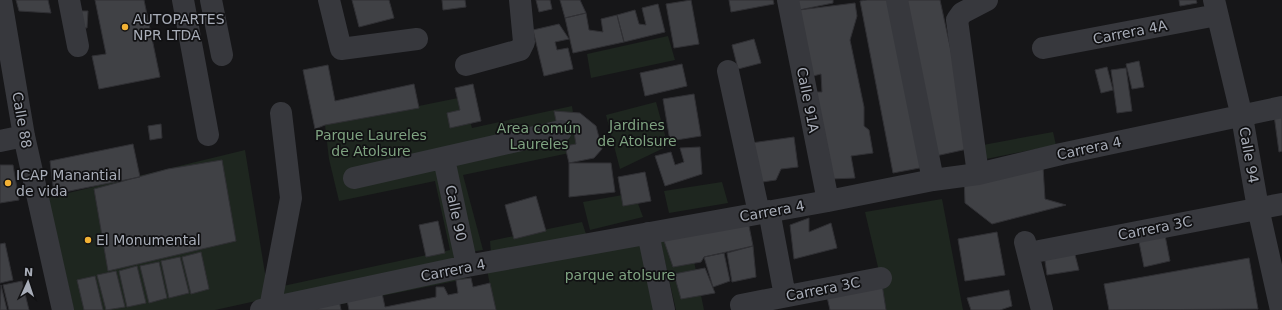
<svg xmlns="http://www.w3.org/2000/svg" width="1282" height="310" font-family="'DejaVu Sans',sans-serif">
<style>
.green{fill:#1e261f}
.building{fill:#404145;stroke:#303034}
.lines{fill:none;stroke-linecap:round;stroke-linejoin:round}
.minor{stroke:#37383d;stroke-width:22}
.poi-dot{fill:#f2b134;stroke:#111113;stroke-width:1.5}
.labels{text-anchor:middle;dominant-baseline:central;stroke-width:3.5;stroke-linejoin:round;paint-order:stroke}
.poi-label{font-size:14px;fill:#a8adb8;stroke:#111113;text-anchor:start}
.street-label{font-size:14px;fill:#a8adb8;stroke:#111113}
.park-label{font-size:14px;fill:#7fa381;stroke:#111113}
</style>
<rect width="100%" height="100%" fill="#161618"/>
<path class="green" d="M668 36 675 60 591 78 587 54Z
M463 97 472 128 572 106 579 151 463 175 483 250 457 254 465 279 313 310H270L283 286 450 250 435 181 339 201 329 159 325 125Z
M656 102 668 146 620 169 606 115Z
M1053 132 1056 145 986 159 983 145Z
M245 150 269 298 215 310H74L48 198Z
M722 182 728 203 669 213 664 191Z
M634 193 643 217 590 230 583 202Z
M942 199 963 310H886L882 284 865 212Z
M582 222 587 237 491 253 490 241Z
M658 231 689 237 704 310H676Z
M647 235 662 310H495L486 265Z"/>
<path class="building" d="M16 0H48L51 13 19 11Z
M95 0H144L160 77 99 89 92 56 106 54Z
M352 0H389L394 18 359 27Z
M442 0H465L466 7 443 10Z
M536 0H550L552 9 539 12Z
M560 0H580L586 13 565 18Z
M691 0 699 44 674 48 666 4Z
M729 0H773L774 4 731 12Z
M791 0H833V3L799 10Z
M867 0H893L925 167 893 173 860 1Z
M902 0H940L972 148 931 157Z
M1179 0H1196L1197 3 1180 6Z
M855 3 857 16 850 40 864 107V126L869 130 873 153 851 156 855 178 831 179 810 92H822L821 74 809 77 799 10Z
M658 4 665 32 624 42 617 15 635 10 639 24 646 25 642 8Z
M79 11H88L87 28 79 27Z
M586 13 589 30 603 32 601 19 617 15 624 42 573 53 565 18Z
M559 24 569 39 555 42 557 50 568 48 573 69 544 76 533 30Z
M754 39 761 63 738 69 732 45Z
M1139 61 1144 87 1132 89 1126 64Z
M682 64 687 86 645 96 640 73Z
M328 65 335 101 414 84 419 108 325 125 315 129 303 70Z
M1107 67 1113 90 1101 93 1095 70Z
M1126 68 1132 111 1117 113 1111 70Z
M473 84 481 121 450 128 447 113 460 110 455 88Z
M694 94 701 136 670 141 663 99Z
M554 111 580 113 596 126 602 149 594 158 569 163 565 146 576 144 573 127 558 130Z
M1282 114V151L1279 152 1274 115Z
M161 124 162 138 150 140 148 126Z
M794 137 798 167 781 169 776 180 756 183 751 143Z
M133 144 140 177 54 194 50 161Z
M700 147 702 174 665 186 655 156 671 152 675 165 684 162 680 148Z
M222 160 236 241 108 271 94 189 168 169Z
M569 163H611L615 192 569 197Z
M0 165H13L19 200 0 203Z
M1043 167 1045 199 1066 205 992 224 965 203 964 176Z
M645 172 651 201 623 206 618 177Z
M536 196 546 231 514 239 505 205Z
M809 218V232L831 223 837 248 794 259 790 225Z
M438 221 445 253 426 257 419 225Z
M748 221 753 246 704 257 701 262 673 267 662 235Z
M1164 230 1170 261 1144 267 1138 237Z
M997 232 1005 275 965 281 958 239Z
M5 243 13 280 0 283V244Z
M753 246 756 277 732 282 727 253Z
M1073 247 1079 270 1047 275 1044 254Z
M201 252 209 289 191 294 182 257Z
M724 253 730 281 713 287 704 257Z
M180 257 189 293 169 298 161 261Z
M1249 258 1258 309 1109 310 1104 284Z
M159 262 167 298 149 303 140 266Z
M137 266 146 303 127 307 119 271Z
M705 268 715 293 681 299 674 274Z
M116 271 125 307 106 310 97 275Z
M95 276 103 310H84L77 280Z
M471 278 473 287 490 283 496 310H349L347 300 382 293 385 307 436 297V287H444L448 295 458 293 456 280Z
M22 281 29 310H9L3 285Z
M882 284 886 310H830L827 297Z
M1 285 7 310H0Z
M1009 290 1012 306 1000 310H971L967 298Z
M339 300 341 310H291Z"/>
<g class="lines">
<path class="minor" d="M1 0 24 136 63 310
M69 0 78 46
M183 0 208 135
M211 0 222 55
M329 0 341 49 417 39
M788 0 828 201
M897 0 933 180
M1214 0 1242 117 1258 208 1281 310
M1043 48 1217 15
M466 65 520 50 524 42 520 0
M728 71 759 213
M0 141 24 136
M444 159 467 266
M978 174 957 20 962 13 987 0
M354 178 561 131
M769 211 785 296
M648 233 664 310
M1025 242 1042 310
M1029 253 1282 204
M741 305 881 278
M270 308 291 198 281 113
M261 310 467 266 828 201 933 180 978 174 1061 154 1282 107"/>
</g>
<g class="poi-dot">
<circle cx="125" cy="27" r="4"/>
<circle cx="8" cy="183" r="4"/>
<circle cx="88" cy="240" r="4"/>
</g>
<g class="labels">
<g class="poi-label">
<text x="133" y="19">AUTOPARTES<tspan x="133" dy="16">NPR LTDA</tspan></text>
<text x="16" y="175">ICAP Manantial<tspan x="16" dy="16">de vida</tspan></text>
<text x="96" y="240">El Monumental</text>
</g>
<g class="street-label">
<text transform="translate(1130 32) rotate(-11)">Carrera 4A</text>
<text transform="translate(808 100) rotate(79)">Calle 91A</text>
<text transform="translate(22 120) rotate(80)">Calle 88</text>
<text transform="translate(1089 148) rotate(-12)">Carrera 4</text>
<text transform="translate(1249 155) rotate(80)">Calle 94</text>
<text transform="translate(772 211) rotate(-10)">Carrera 4</text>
<text transform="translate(456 213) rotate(78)">Calle 90</text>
<text transform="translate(1155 228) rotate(-11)">Carrera 3C</text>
<text transform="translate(453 270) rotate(-11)">Carrera 4</text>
<text transform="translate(823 289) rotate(-11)">Carrera 3C</text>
</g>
<g class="park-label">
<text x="637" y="125">Jardines<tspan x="637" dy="16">de Atolsure</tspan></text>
<text x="539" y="128">Area común<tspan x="539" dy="16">Laureles</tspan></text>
<text x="371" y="135">Parque Laureles<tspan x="371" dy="16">de Atolsure</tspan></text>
<text x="620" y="275">parque atolsure</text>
</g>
</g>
<g transform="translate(28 282) rotate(3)" stroke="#111113" stroke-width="3" paint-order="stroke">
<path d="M0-3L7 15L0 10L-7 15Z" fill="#a8adb8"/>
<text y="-6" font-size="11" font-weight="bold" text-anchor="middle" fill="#a8adb8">N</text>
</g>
</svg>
